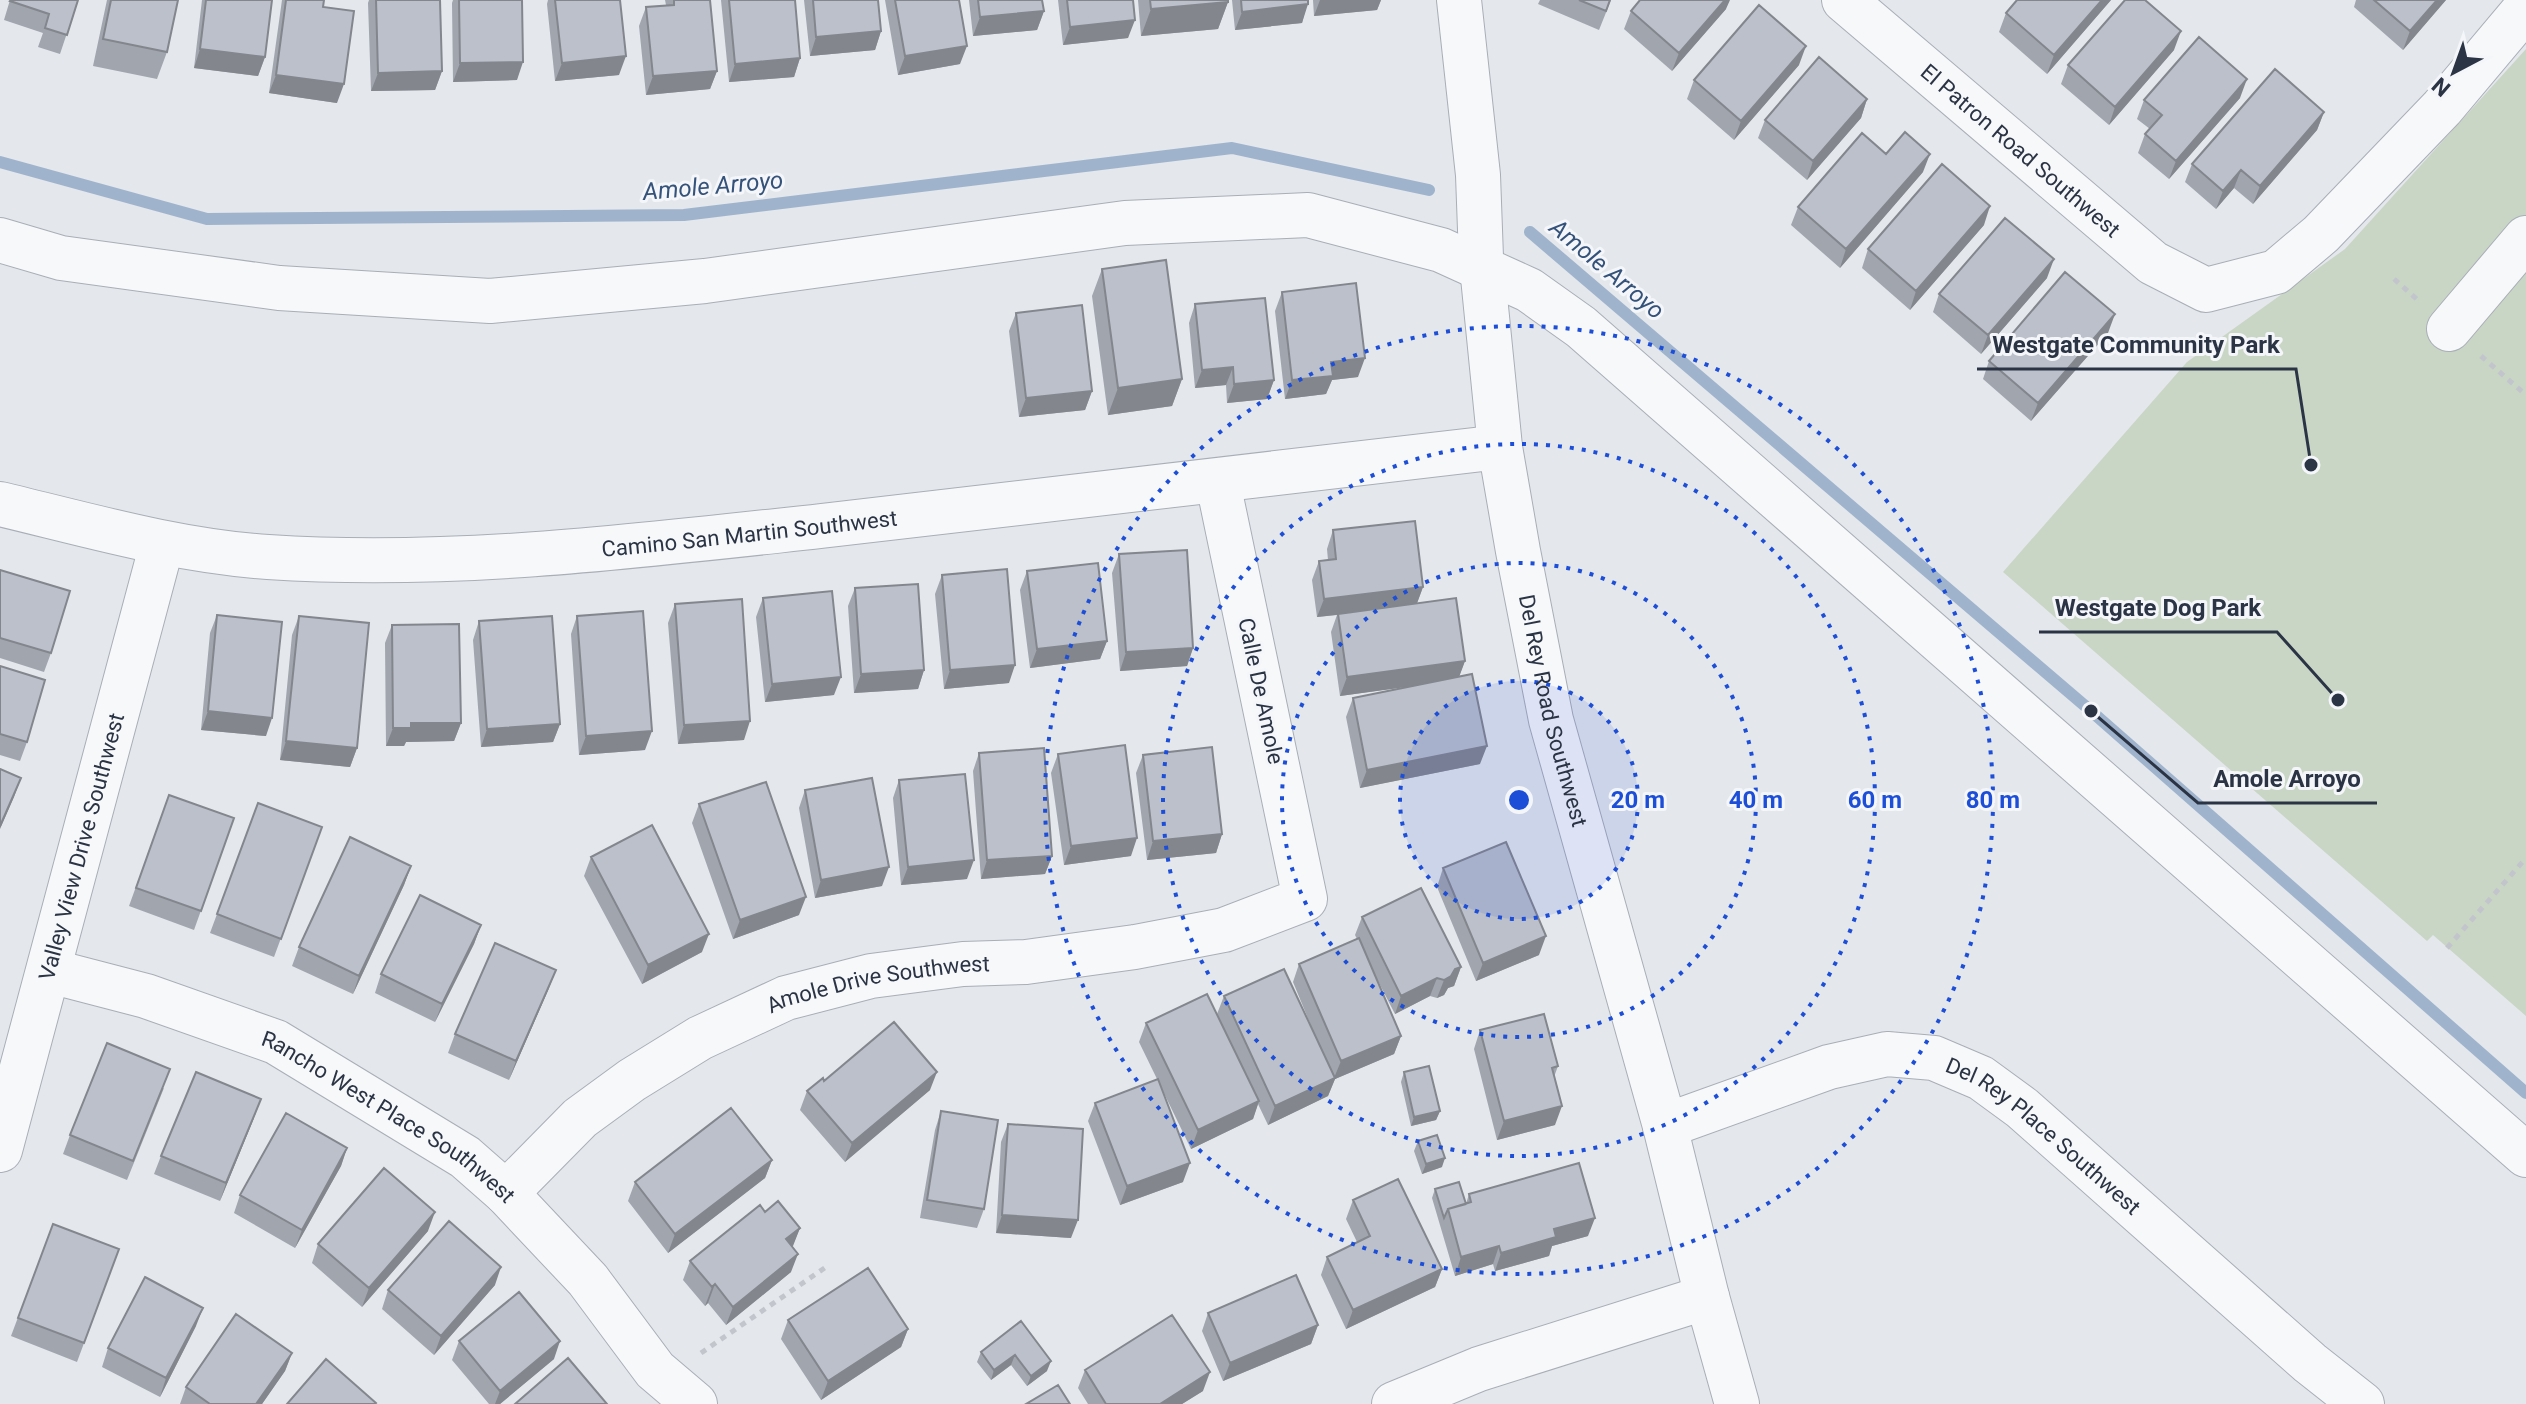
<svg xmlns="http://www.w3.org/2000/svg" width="2526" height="1404" font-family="Roboto,sans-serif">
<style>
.green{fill:#c9d6c5}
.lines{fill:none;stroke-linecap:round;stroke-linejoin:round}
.stream{stroke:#9fb4cc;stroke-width:12}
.minor-casing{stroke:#a9aeb7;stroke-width:46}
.path{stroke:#c2c5cb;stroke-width:5;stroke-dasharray:6 6;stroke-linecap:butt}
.minor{stroke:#f7f8fa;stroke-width:44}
.wall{fill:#a1a5ae}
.shaded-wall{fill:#83868d}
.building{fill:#bbc0ca;stroke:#83868d;stroke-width:2}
.ring{fill:none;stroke:#1d4ed8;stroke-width:4;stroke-dasharray:4 8}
.labels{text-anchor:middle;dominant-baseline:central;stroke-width:6;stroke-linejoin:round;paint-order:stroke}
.street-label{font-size:22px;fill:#2b3445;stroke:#f4f6f9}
.water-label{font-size:24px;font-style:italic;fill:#34527a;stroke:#f4f6f9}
.centre{fill:#1d4ed8;stroke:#f4f6f9;stroke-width:4}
.ring-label{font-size:24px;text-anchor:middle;font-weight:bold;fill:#1d4ed8;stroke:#f4f6f9;stroke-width:6;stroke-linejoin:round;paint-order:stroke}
.leader{fill:none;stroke:#2b3445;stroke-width:3}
.callout-dot{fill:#2b3445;stroke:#f4f6f9;stroke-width:3}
.callout-label{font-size:24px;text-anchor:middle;font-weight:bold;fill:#2b3445;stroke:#f4f6f9;stroke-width:6;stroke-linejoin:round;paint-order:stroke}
</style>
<rect width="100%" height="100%" fill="#e4e7ec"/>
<path class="green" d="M2526 49V1016L2433 935 2427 941 2003 572 2187 362 2345 249Z"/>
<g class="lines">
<path class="stream" d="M0 162 207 219 684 215 1232 148 1429 190
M1530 232 2091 711 2526 1093"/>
<g class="minor-casing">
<g id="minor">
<path id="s1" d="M1459 0 1478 175 1481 257 1500 447 1518 551 1551 720 1665 1126 1707 1297 1737 1404"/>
<path id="s2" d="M1844 0 2153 263 2206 290 2276 272 2321 234 2442 108 2526 8"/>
<path d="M0 240 61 258 279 288 490 301 705 281 1125 223 1308 215 1441 250 1529 290 1581 327 2526 1155"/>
<path d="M2449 329 2526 238"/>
<path id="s3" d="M0 504C88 525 177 551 268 557 453 569 637 546 821 526 1048 501 1274 474 1500 447"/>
<path id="s4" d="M50 971 146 996 276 1042 465 1157 506 1193 588 1280 655 1370 695 1404"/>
<path id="s5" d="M1665 1126 1829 1067 1887 1054 1934 1058 1981 1078 2022 1108 2310 1363 2362 1404"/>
<path id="s6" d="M0 1150 162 544"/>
<path id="s7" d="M506 1193 580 1118 632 1080 700 1038 786 998 871 976 963 964 1026 962 1135 947 1224 930 1305 899 1218 483"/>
<path d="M1394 1404 1479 1369 1707 1297"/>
</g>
</g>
<path class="path" d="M2394 279 2420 302
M2481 356 2526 395
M2447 948 2526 858
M701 1353 826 1267"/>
<use href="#minor" class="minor"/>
</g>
<path class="wall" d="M10 0H78L60 54 38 47 43 33 4 20Z
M107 0H178L167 52 157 79 93 66Z
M202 0H272L265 57 258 76 194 68Z
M282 0H324L323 7 337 103 269 93Z
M369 0H440L442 71 435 90 371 91 368 3Z
M453 0H522L517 80 453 82 452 3Z
M548 0H620L619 75 555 81 547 4Z
M665 0H710L717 71 710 89 646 95 639 26 646 7 666 5Z
M721 0H795L800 58 794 77 729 82Z
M804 0H878L881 31 875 50 810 56Z
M885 0H959L960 64 898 75Z
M969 0H1042L1044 11 1037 30 973 36Z
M1058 0H1133L1128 38 1063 45Z
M1138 0H1228V2L1218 29 1141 36Z
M1232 0H1308L1302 23 1235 30Z
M1313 0H1381L1377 10 1314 16Z
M1540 0H1611L1599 30 1538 4Z
M2017 0H2111L2047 74 1999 32 2006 13Z
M2356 0H2446L2403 50 2354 7Z
M1726 9 1672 71 1624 29 1631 11Z
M2174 50 2109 125 2061 84 2068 65Z
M1799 65 1734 140 1687 99 1694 80Z
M2240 98 2169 179 2138 153 2145 134 2150 129 2137 119 2144 100Z
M1867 99 1861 118 1807 180 1758 138 1765 120Z
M2324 112 2317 130 2253 204 2234 188 2216 209 2185 182 2192 164Z
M1923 172 1840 268 1791 225 1798 207Z
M1984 225 1910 310 1862 268 1868 249Z
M1102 269 1182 379 1172 406 1108 415 1092 296Z
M2047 278 1981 354 1933 312 1939 294Z
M1282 292 1358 377 1332 380 1326 394 1285 399 1275 311Z
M1195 304 1274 380 1267 399 1227 403 1226 385 1195 388 1189 323Z
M1016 313 1092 391 1085 410 1019 417 1009 331Z
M2108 333 2031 421 1983 379 1989 361Z
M1333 530 1423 587 1417 603 1465 661 1459 676 1480 764 1360 788 1346 717 1353 698 1411 686 1340 696 1331 632 1337 615 1317 617 1312 580 1319 561 1328 560 1327 549Z
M1119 554 1193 648 1187 666 1120 671 1112 573Z
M0 570 51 653 44 672 0 658Z
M1027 571 1107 641 1100 659 1030 668 1020 590Z
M942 575 1009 683 944 689 935 594Z
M855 588 924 670 918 689 854 693 848 606Z
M763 598 834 695 765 702 756 617Z
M675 604 744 740 678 744 668 623Z
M217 615 266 736 201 730 210 633Z
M299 616 357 748 350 767 280 760 292 635Z
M577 616 645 750 579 755 571 634Z
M479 621 560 724 553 742 481 747 473 640Z
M392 625 461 723 454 741 406 742 404 746H386L385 643Z
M0 666 27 742 20 761 0 755Z
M979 753 1052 856 1045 874 981 879 973 771Z
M1058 754 1131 856 1064 865 1051 773Z
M1143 755 1222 834 1216 853 1147 860 1136 773Z
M899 780 967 879 901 885 893 798Z
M805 790 882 886 815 898 799 808Z
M169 795 234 818 194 930 129 906Z
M258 803 322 827 274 957 210 933Z
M699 804 799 915 733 939 692 823Z
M591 857 702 952 642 984 584 876Z
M411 866 404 885 353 994 292 966 299 947Z
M1443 868 1539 955 1476 981 1437 887Z
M1362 917 1461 967 1454 986 1448 988 1444 995 1437 998 1430 996 1395 1014 1377 979 1401 1036 1394 1054 1335 1079 1328 1096 1268 1125 1258 1104 1253 1119 1191 1149 1160 1085 1183 1182 1120 1205 1088 1121 1095 1103 1157 1079 1139 1042 1146 1023 1217 1014 1224 996 1314 1033 1293 982 1299 964 1357 939 1355 935Z
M481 925 474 944 435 1022 375 993 381 974Z
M549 988 509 1080 448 1053 455 1034Z
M1480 1030 1558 1066 1554 1077 1555 1125 1497 1140 1474 1049Z
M1404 1072 1440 1111 1436 1120 1411 1126 1401 1082Z
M824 1081 930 1090 845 1162 800 1110 807 1091Z
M164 1088 127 1180 63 1154 70 1135Z
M941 1111 984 1209 977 1228 920 1218 935 1130Z
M254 1118 220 1201 154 1174 161 1156Z
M1008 1124 1071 1238 996 1233 1001 1142Z
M1418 1141 1442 1167 1422 1174 1414 1151Z
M347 1148 341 1166 295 1248 234 1213 240 1195Z
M772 1160 765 1178 668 1253 628 1201 635 1182Z
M1435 1189 1466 1204 1469 1194 1588 1236 1552 1246 1549 1256 1495 1271 1493 1264 1455 1276 1432 1198Z
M1353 1200 1442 1269 1435 1287 1346 1329 1321 1275 1327 1257 1357 1242 1346 1219Z
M765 1212 800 1228 792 1247 791 1272 726 1325 708 1303 705 1306 683 1280 690 1261Z
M53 1224 119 1249 77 1362 11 1336Z
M428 1231 362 1307 312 1263 318 1244Z
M495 1285 434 1355 382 1309 388 1290Z
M1208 1313 1318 1325 1311 1344 1223 1381 1202 1331Z
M788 1320 908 1329 901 1347 821 1400 781 1339Z
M1021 1321 1047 1371 1027 1386 1011 1365 991 1380 977 1362 981 1352Z
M196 1326 160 1397 102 1367 108 1348Z
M459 1341 554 1359 500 1404H489L452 1360Z
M292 1353 285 1371 262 1404H180L186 1387Z
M1085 1370 1203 1391 1182 1404H1088L1078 1388Z"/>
<path class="shaded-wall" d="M1320 0H1381L1377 10 1314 16Z
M1725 0H1730L1726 9 1672 71 1679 53Z
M2102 0H2111L2047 74 2054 55Z
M2437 0H2446L2403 50 2410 31Z
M1228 2 1218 29 1141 36 1151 9Z
M1308 4 1302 23 1235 30 1242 12Z
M1044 11 1037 30 973 36 980 17Z
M1135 20 1128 38 1063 45 1070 27Z
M881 31 875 50 810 56 816 37Z
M2181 31 2174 50 2109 125 2115 107Z
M967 46 960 64 898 75 905 56Z
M1806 46 1799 65 1734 140 1741 121Z
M200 49 265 57 258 76 194 68Z
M626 56 619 75 555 81 562 63Z
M800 58 794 77 729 82 735 64Z
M523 62 517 80 453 82 460 63Z
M442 71 435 90 371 91 378 73Z
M717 71 710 89 646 95 653 76Z
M276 75 344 84 337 103 269 93Z
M2247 79 2240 98 2169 179 2176 161Z
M1867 99 1861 118 1807 180 1813 161Z
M2324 112 2317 130 2253 204 2260 186Z
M1930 154 1923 172 1840 268 1846 249Z
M2241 170 2234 188 2216 209 2223 191Z
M1990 206 1984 225 1910 310 1916 291Z
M2054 259 2047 278 1981 354 1988 335Z
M2115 314 2108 333 2031 421 2038 403Z
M1365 358 1358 377 1332 380 1326 394 1285 399 1292 380 1331 362Z
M1233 367 1226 385 1195 388 1202 370Z
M1182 379 1172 406 1108 415 1118 388Z
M1274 380 1267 399 1227 403 1234 384Z
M1092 391 1085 410 1019 417 1026 398Z
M1423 587 1416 606 1317 617 1324 599Z
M1107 641 1100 659 1030 668 1037 649Z
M1193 648 1187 666 1120 671 1126 652Z
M1465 661 1458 680 1340 696 1347 677Z
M1015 665 1009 683 944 689 950 670Z
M924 670 918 689 854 693 861 674Z
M841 677 834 695 765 702 772 684Z
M208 711 272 718 266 736 201 730Z
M750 721 744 740 678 744 684 725Z
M411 723H461L454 741 406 742 404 746H386L393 728Z
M560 724 553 742 481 747 487 729Z
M652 731 645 750 579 755 586 736Z
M286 741 357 748 350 767 280 760Z
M1487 746 1480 764 1360 788 1367 770Z
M21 778 14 797 0 829V826Z
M1222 834 1216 853 1147 860 1153 841Z
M1137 838 1131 856 1064 865 1071 846Z
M1052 856 1045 874 981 879 987 860Z
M974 860 967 879 901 885 908 867Z
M411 866 404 885 353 994 359 976Z
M889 867 882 886 815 898 821 880Z
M806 897 799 915 733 939 740 920Z
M481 925 474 944 435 1022 442 1004Z
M709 934 702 952 642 984 648 965Z
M1546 936 1539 955 1476 981 1483 963Z
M1461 967 1454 986 1448 988 1444 995 1437 998 1444 980 1455 969Z
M556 970 549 988 509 1080 516 1061Z
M1437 978 1430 996 1395 1014 1401 996Z
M1401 1036 1394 1054 1335 1079 1328 1096 1268 1125 1275 1106 1334 1078 1341 1061Z
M937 1072 930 1090 845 1162 852 1143Z
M261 1099 254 1118 220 1201 226 1183Z
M1259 1101 1253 1119 1191 1149 1198 1130Z
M1562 1106 1555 1125 1497 1140 1504 1121Z
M1440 1111 1436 1120 1411 1126 1414 1117Z
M347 1148 341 1166 295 1248 302 1230Z
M1445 1158 1442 1167 1422 1174 1426 1164Z
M772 1160 765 1178 668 1253 675 1234Z
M1190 1163 1183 1182 1120 1205 1127 1186Z
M435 1212 428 1231 362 1307 369 1288Z
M1002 1215 1078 1220 1071 1238 996 1233Z
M1595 1218 1588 1236 1552 1246 1549 1256 1495 1271 1501 1253 1554 1229Z
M800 1228 793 1246 779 1258 786 1239Z
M1499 1246 1493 1264 1455 1276 1461 1257Z
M798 1254 791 1272 726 1325 733 1307Z
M501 1267 495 1285 434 1355 441 1336Z
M1442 1269 1435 1287 1346 1329 1353 1310Z
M715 1284 708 1303 705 1306 712 1287Z
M203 1308 196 1326 160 1397 166 1378Z
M1318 1325 1311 1344 1223 1381 1230 1363Z
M908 1329 901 1347 821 1400 828 1381Z
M560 1341 554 1359 500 1404H495L500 1391Z
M292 1353 285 1371 262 1404H256Z
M1015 1355 1011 1365 991 1380 994 1370Z
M1051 1361 1047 1371 1027 1386 1031 1376Z
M1210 1372 1203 1391 1182 1404H1160Z"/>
<path class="building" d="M11 0H78L67 35 45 28 49 14 10 1Z
M111 0H178L167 52 103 39Z
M206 0H272L265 57 200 49Z
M286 0H324L323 7 354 11 344 84 276 75Z
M376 0H440L442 71 378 73Z
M459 0H522L523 62 460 63Z
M555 0H620L626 56 562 63Z
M674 0H710L717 71 653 76 646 7 674 5Z
M729 0H795L800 58 735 64Z
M813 0H878L881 31 816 37Z
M895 0H959L967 46 905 56Z
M978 0H1042L1044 11 980 17Z
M1067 0H1133L1135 20 1070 27Z
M1150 0H1228V2L1151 9Z
M1241 0H1308V4L1242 12Z
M1579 0H1610L1606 11Z
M1640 0H1725L1679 53 1631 11Z
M2017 0H2102L2054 55 2006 13Z
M2125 0H2145L2181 31 2115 107 2068 65Z
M2374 0H2437L2410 31Z
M1759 5 1806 46 1741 121 1694 80Z
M2199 37 2247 79 2176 161 2145 134 2162 115 2144 100Z
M1819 57 1867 99 1813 161 1765 120Z
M2275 69 2324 112 2260 186 2241 170 2223 191 2192 164Z
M1905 132 1930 154 1846 249 1798 207 1862 133 1886 154Z
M1942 164 1990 206 1916 291 1868 249Z
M2005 218 2054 259 1988 335 1939 294Z
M1166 260 1182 379 1118 388 1102 269Z
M2065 272 2115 314 2038 403 1989 361Z
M1356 283 1365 358 1331 362 1333 376 1292 380 1282 292Z
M1265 298 1274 380 1234 384 1233 367 1202 370 1195 304Z
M1082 305 1092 391 1026 398 1016 313Z
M1415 521 1423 587 1324 599 1319 561 1336 559 1333 530Z
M1187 550 1193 648 1126 652 1119 554Z
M1098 563 1107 641 1037 649 1027 571Z
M1007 569 1015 665 950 670 942 575Z
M0 570 70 591 51 653 0 638Z
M918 584 924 670 861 674 855 588Z
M832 591 841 677 772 684 763 598Z
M1456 598 1465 661 1347 677 1338 614Z
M742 599 750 721 684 725 675 604Z
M643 611 652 731 586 736 577 616Z
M217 615 282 622 272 718 208 711Z
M299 616 369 623 357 748 286 741Z
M552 616 560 724 487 729 479 621Z
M459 624 461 723H411V728H393L392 625Z
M0 666 45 680 27 742 0 734Z
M1472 674 1487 746 1367 770 1353 698Z
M1125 745 1137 838 1071 846 1058 754Z
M1212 747 1222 834 1153 841 1143 755Z
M1044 748 1052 856 987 860 979 753Z
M0 769 21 778 0 826Z
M965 774 974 860 908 867 899 780Z
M872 778 889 867 821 880 805 790Z
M766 782 806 897 740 920 699 804Z
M169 795 234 818 201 911 136 888Z
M258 803 322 827 281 939 217 914Z
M652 825 709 934 648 965 591 857Z
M350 837 411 866 359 976 299 947Z
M1506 842 1546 936 1483 963 1443 868Z
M1421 888 1461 967 1455 969 1451 976 1444 980 1437 978 1401 996 1362 917Z
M420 895 481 925 442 1004 381 974Z
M1359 938 1401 1036 1341 1061 1299 964Z
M495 943 556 970 516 1061 455 1034Z
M1284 969 1335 1078 1275 1106 1224 996Z
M1207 994 1259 1101 1198 1130 1146 1023Z
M1544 1014 1558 1066 1552 1068 1562 1106 1504 1121 1480 1030Z
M894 1022 937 1072 852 1143 807 1091 823 1078 824 1081Z
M107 1043 170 1069 133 1161 70 1135Z
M1429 1066 1440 1111 1414 1117 1404 1072Z
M196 1072 261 1099 226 1183 161 1156Z
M1158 1079 1190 1163 1127 1186 1095 1103Z
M731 1108 772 1160 675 1234 635 1182Z
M941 1111 998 1120 984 1209 927 1200Z
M286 1113 347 1148 302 1230 240 1195Z
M1008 1124 1083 1129 1078 1220 1002 1215Z
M1437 1135 1445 1158 1426 1164 1418 1141Z
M1579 1163 1595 1218 1554 1229 1556 1237 1501 1253 1499 1246 1461 1257 1448 1209 1471 1202 1469 1194Z
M384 1168 435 1212 369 1288 318 1244Z
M1398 1179 1442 1269 1353 1310 1327 1257 1370 1236 1353 1200Z
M1459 1182 1466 1204 1448 1209 1444 1218 1435 1189Z
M778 1201 800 1228 786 1239 798 1254 733 1307 715 1284 712 1287 690 1261 760 1205 765 1212Z
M449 1221 501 1267 441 1336 388 1290Z
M53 1224 119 1249 84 1343 18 1318Z
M868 1268 908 1329 828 1381 788 1320Z
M1296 1275 1318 1325 1230 1363 1208 1313Z
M145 1277 203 1308 166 1378 108 1348Z
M519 1292 560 1341 500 1391 459 1341Z
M236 1314 292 1353 256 1404H210L186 1387Z
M1172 1315 1210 1372 1160 1404H1106L1085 1370Z
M1021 1321 1051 1361 1031 1376 1015 1355 994 1370 981 1352Z
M568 1358 607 1404H515Z
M326 1359 376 1403 375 1404H287Z
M1058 1385 1070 1404H1026Z"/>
<circle cx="1519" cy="800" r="119" fill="#1d4ed8" fill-opacity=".12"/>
<g class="ring">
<circle cx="1519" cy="800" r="119"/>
<circle cx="1519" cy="800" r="237"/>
<circle cx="1519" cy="800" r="356"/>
<circle cx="1519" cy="800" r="474"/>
</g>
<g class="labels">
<g class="street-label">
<text stroke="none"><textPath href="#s2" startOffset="232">El Patron Road Southwest</textPath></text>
<text stroke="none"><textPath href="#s3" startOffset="756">Camino San Martin Southwest</textPath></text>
<text transform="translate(1261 691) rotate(78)">Calle De Amole</text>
<text stroke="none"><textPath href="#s1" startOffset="718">Del Rey Road Southwest</textPath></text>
<text stroke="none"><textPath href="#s6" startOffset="314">Valley View Drive Southwest</textPath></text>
<text stroke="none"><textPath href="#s7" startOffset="438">Amole Drive Southwest</textPath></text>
<text stroke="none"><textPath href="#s4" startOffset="372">Rancho West Place Southwest</textPath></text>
<text stroke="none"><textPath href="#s5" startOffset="416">Del Rey Place Southwest</textPath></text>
</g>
<g class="water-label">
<text transform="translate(713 186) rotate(-5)">Amole Arroyo</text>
<text transform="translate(1607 269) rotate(40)">Amole Arroyo</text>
</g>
</g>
<circle cx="1519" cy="800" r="12" class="centre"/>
<g class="ring-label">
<text x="1638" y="808">20 m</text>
<text x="1756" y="808">40 m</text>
<text x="1875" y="808">60 m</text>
<text x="1993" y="808">80 m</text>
</g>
<path class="leader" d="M2311 465L2296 369H1977M2338 700L2277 632H2039M2091 711L2198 803H2377"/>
<g class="callout-dot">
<circle cx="2311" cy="465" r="8"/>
<circle cx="2338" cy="700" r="8"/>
<circle cx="2091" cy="711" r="8"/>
</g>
<g class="callout-label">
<text x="2136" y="353">Westgate Community Park</text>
<text x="2158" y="616">Westgate Dog Park</text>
<text x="2287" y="787">Amole Arroyo</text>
</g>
<g transform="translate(2454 72) rotate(221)" stroke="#f4f6f9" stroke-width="6" paint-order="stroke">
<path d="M0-6L14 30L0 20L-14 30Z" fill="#2b3445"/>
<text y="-12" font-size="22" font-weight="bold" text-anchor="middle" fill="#2b3445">N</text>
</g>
</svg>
